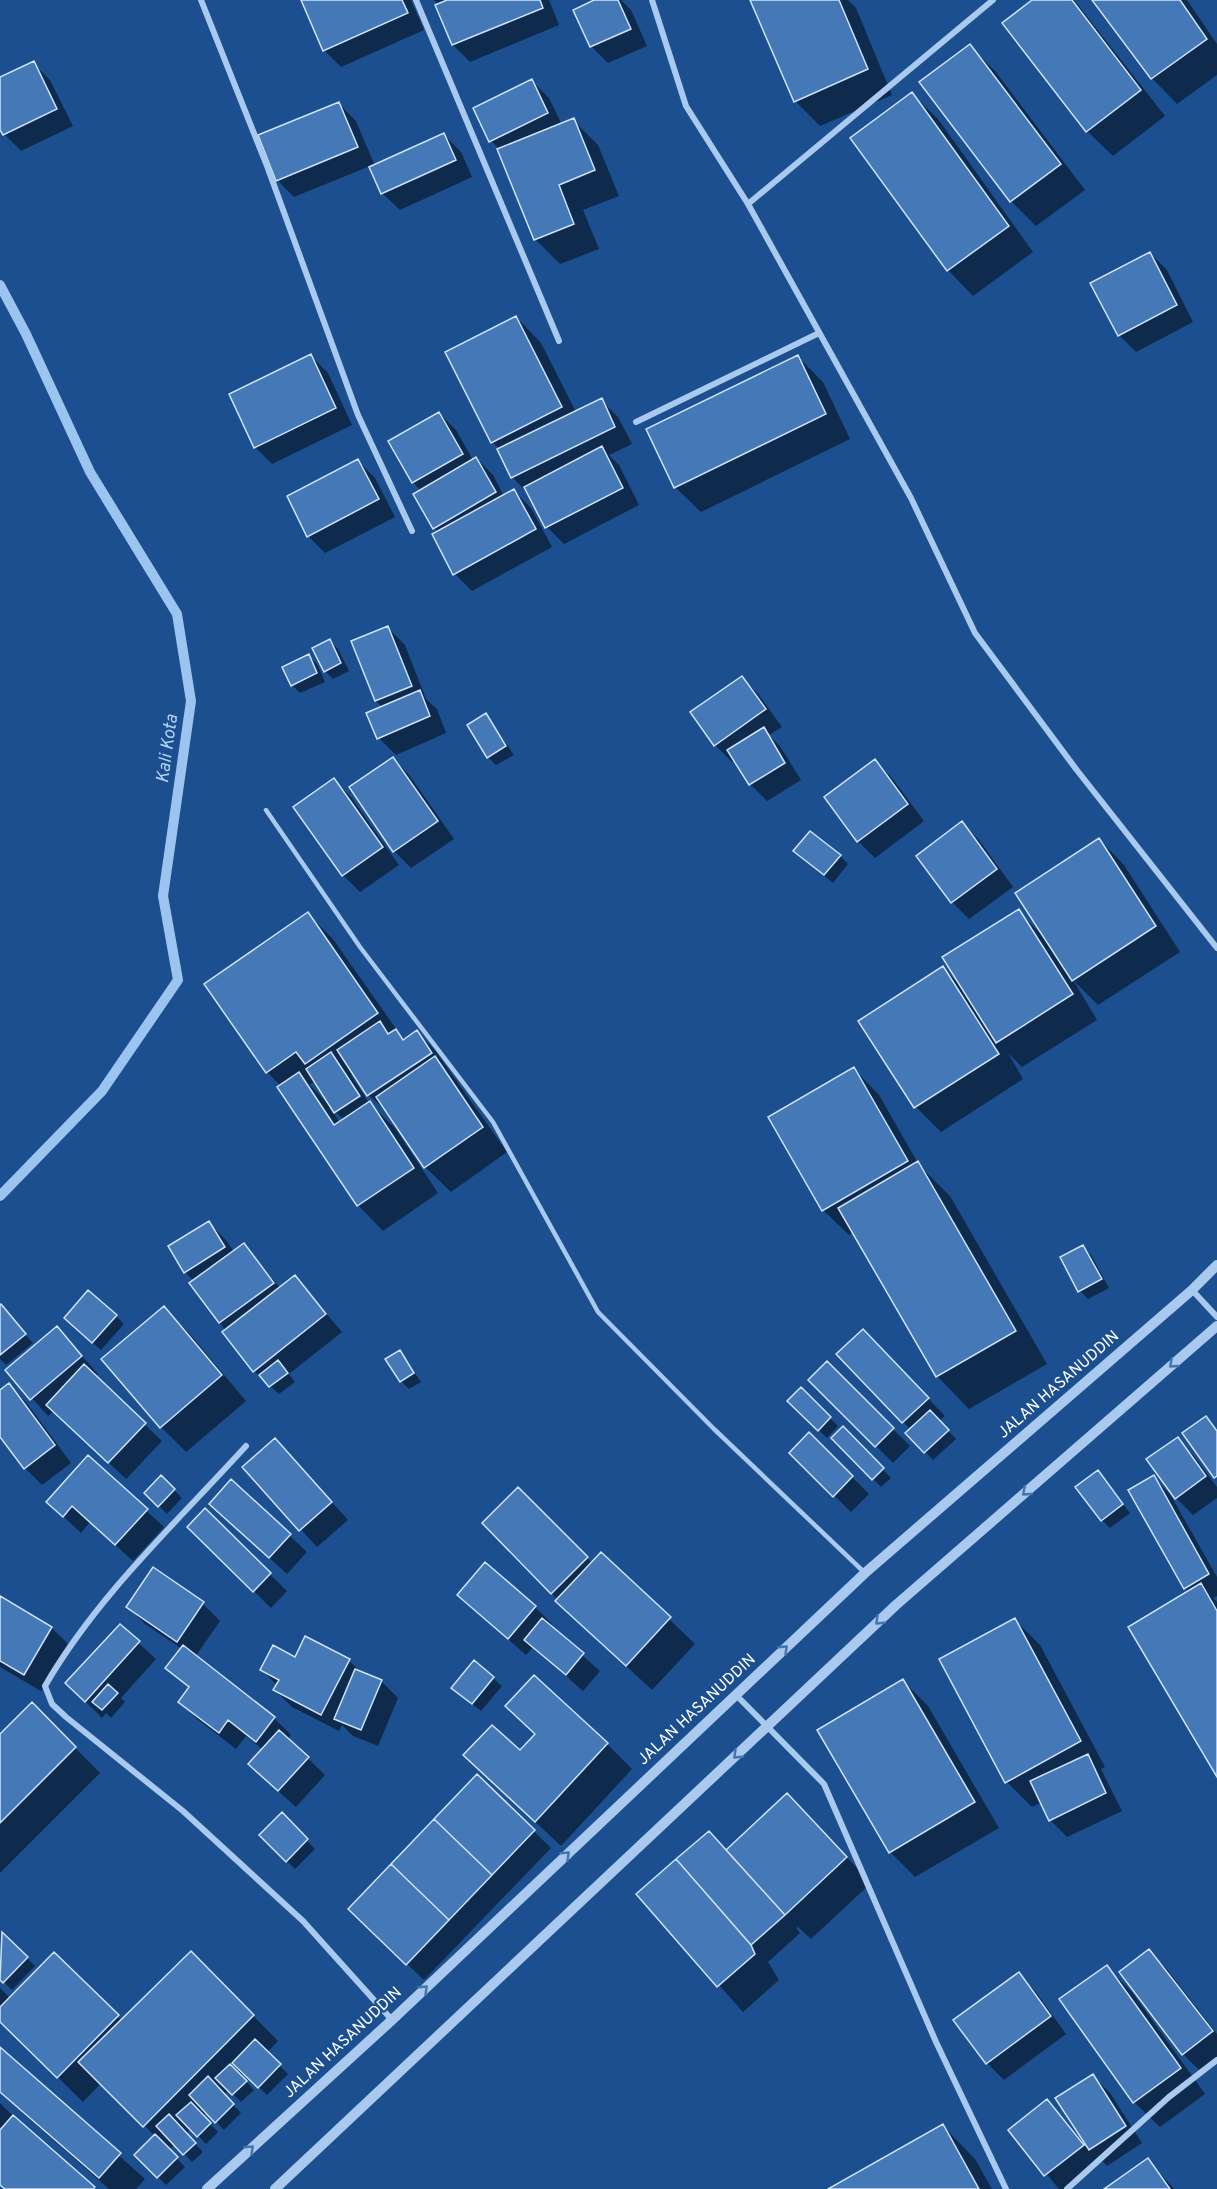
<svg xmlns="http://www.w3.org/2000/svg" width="1217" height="2189" font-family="Overpass,sans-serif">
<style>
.shadow{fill:#0007;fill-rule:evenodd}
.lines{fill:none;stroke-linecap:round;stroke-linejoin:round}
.stream{stroke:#9cc4f0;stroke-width:10}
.building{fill:#4478b7;stroke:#cfe3fa;stroke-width:1.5}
.service{stroke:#a9c9ee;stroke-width:4.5}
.minor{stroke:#a9c9ee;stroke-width:6}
.tertiary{stroke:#a9c9ee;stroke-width:10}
.oneway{stroke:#4674ac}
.labels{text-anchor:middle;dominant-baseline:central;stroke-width:4.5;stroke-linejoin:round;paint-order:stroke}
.street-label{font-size:16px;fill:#fff;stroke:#1b4f8f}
.water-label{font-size:18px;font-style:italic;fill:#b5d3f5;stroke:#1b4f8f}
</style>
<rect width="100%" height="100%" fill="#1b4f8f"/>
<path class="shadow" d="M302 0H411L424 30 341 67 324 50Z
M434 0H549L559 25 470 62 453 45 437 6 439 5Z
M598 0H621L631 10 647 46 608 63 591 46Z
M752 0H848L856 8 892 95 820 126 795 101Z
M1034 0H1074L1165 116 1113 156 1087 131 1004 23Z
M1094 0H1187L1217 44V75L1177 104 1152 78Z
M970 46 995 71 1085 190 1036 226 1011 201 922 82Z
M33 63 50 80 73 126 21 151 4 134 0 126V79Z
M532 81 549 98 562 125 573 120 598 145 619 196 583 210 599 249 560 264 535 239 499 149 491 141Z
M912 94 938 119 1033 252 973 296 948 270 852 138Z
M339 104 356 121 375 166 444 135 461 152 472 177 400 210 382 193 370 166 294 197 277 180Z
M1150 253 1167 270 1193 322 1136 352 1119 335Z
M516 317 541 343 576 412 601 400 618 417 632 444 609 455 619 465 639 505 564 544 547 527 530 495 512 477 500 449 492 442Z
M311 356 328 373 352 425 272 464 255 447Z
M798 357 823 382 850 439 701 512 675 487Z
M439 413 456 430 473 460 476 458 493 475 504 496 514 491 531 508 552 547 472 591 455 574 438 532 434 528 421 491 413 482 390 441Z
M358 461 375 478 395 517 325 553 308 536Z
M388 628 405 645 426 699 437 709 446 733 396 755 379 738 383 708 376 701 353 642Z
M330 641 338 649 349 671 333 679 325 671Z
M309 656 317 664 325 682 300 693 292 685Z
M742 678 759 695 782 727 769 735 780 746 801 780 767 801 750 784 735 760 732 762 715 745Z
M486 715 514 755 496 765 488 757Z
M393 758 410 776 454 839 411 868 394 851 351 788Z
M875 761 892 778 924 821 875 858 858 841Z
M334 780 351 797 399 865 360 892 343 875 295 808Z
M962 823 979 840 1013 887 969 919 952 902Z
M1099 839 1124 865 1180 952 1098 1005 1073 980 1097 1020 1022 1067 1008 1053 1023 1079 941 1132 916 1107 860 1021 943 968 959 984 1018 911 1041 934Z
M840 856 848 864 833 883 804 859Z
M308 914 333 939 401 1036 405 1040 417 1032 434 1049 507 1152 451 1192 425 1167 387 1111 368 1095 354 1073 351 1075 369 1103 395 1128 438 1193 383 1231 358 1205 279 1087 281 1086 267 1072ZM315 1081 329 1105 310 1085ZM331 1108 344 1120 340 1123Z
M854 1069 879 1095 919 1165 950 1196 1047 1364 969 1409 937 1376 854 1232 849 1235 823 1210Z
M209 1223 226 1240 234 1252 243 1245 280 1288 295 1277 342 1332 289 1374 295 1382 279 1394 254 1371 192 1283 194 1281 185 1272Z
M1083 1247 1091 1255 1109 1288 1088 1299 1080 1291Z
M0 1307 33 1343 6 1365 0 1359Z
M164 1308 189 1333 246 1401 186 1452 161 1427Z
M116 1316 124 1324 101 1350 74 1326Z
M57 1328 98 1374 95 1377 162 1441 126 1479 54 1411 48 1416 7 1370Z
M880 1348 945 1416 939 1421 956 1439 933 1460 908 1433 911 1430 838 1354Z
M400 1352 421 1382 409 1389 401 1381Z
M827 1363 910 1446 893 1463 810 1380Z
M9 1385 26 1402 71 1463 42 1485 25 1468 0 1434V1392Z
M801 1390 838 1426 827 1438 789 1401Z
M843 1428 891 1478 881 1487 833 1438Z
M809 1434 869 1494 851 1512 791 1453Z
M1177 1439 1194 1456 1217 1487V1498L1193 1515 1173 1495Z
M275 1440 348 1520 317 1547 244 1467Z
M88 1457 164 1527 133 1561 90 1522 81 1533 48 1502Z
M1098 1472 1130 1513 1110 1528 1102 1520Z
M161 1477 182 1498 167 1514 146 1493Z
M1153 1477 1170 1494 1217 1577V1596L1213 1598 1217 1602V1774L1189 1592 1185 1588Z
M231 1481 307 1552 287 1574 228 1520Z
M519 1489 592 1563 601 1554 695 1644 652 1690 583 1626 484 1523Z
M205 1511 287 1591 271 1608 189 1527Z
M486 1564 535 1607 552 1624 550 1627 600 1671 583 1691 533 1647 526 1655 459 1595Z
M154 1569 203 1604 220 1621 195 1657 274 1718 291 1735 288 1739 325 1775 296 1807 267 1781 263 1750 246 1736 236 1749 197 1719 180 1702 190 1689 167 1668 182 1649 145 1624 128 1607Z
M0 1598 52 1628 69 1645 41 1691 0 1667Z
M1015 1620 1040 1645 1105 1767 1101 1769 1122 1811 1067 1837 1050 1820 1042 1802 1032 1807 1007 1782Z
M120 1626 156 1659 121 1698 125 1702 111 1718 106 1713 102 1718 84 1700Z
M295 1659 349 1661 362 1673 381 1681 398 1698 378 1746 353 1736 342 1725 339 1731 292 1707 275 1690 277 1685 262 1670Z
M474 1662 502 1686 481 1711 453 1688Z
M903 1681 928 1706 999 1828 915 1877 890 1852Z
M32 1704 100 1773 0 1873V1736Z
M507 1706 607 1744 632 1769 561 1846 491 1780 536 1735Z
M477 1776 551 1848 424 1980 367 1926Z
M282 1815 315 1849 295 1869 261 1835Z
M812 1820 871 1883 811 1939 798 1927 796 1928 800 1933 768 1962 779 1980 743 2012 638 1894 709 1833 727 1851Z
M2 1934 35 1966 12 1990 0 1978Z
M1149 1951 1166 1968 1217 2034V2058L1200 2071 1183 2054 1121 1973Z
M191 1953 278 2041 267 2053 288 2074 267 2095 245 2074 242 2077 254 2090 241 2102 229 2090 224 2095 241 2113 224 2130 207 2112 203 2116 218 2132 206 2144 191 2128 186 2134 203 2152 192 2162 175 2144 169 2150 185 2167 166 2185 136 2155 155 2136 101 2083 83 2102 0 2020V1988L10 1998 54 1954 122 2021Z
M1107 1967 1132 1992 1205 2094 1160 2127 1134 2102 1061 1999Z
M1018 1974 1035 1991 1066 2034 1004 2080 987 2063Z
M0 2049 145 2179 136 2189H109L0 2093Z
M1093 2076 1110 2093 1142 2143 1107 2166 1097 2155 1100 2163 1067 2189H1059L1010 2130 1047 2101 1083 2142Z
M0 2103 26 2129 95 2189H4L0 2186Z
M943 2126 975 2159 992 2189H831Z
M1148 2160 1174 2189H1107Z"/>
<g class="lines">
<path class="stream" d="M0 285 26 334 90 472 177 614 191 701 163 896 178 980 102 1091 0 1196"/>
</g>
<path class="building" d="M301 0H402L408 13 323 51Z
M447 0H540L543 8 452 45 435 5Z
M594 0H618L631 29 590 47 573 10Z
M750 0H839L868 69 794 102Z
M1032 0H1072L1141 90 1086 132 1002 23Z
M1092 0H1180L1207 39 1151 79Z
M970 44 1061 164 1010 202 919 82Z
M34 61 57 109 3 135 0 130V77Z
M532 79 548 113 489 142 473 108Z
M912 92 1009 226 947 271 850 138Z
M339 102 358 147 276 181 258 135Z
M574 118 595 170 559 185 574 224 534 240 497 149Z
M444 133 456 160 381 194 369 167Z
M1150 252 1177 305 1118 336 1090 283Z
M516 316 562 407 491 443 445 352Z
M311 354 336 408 254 448 229 394Z
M798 355 826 414 674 488 646 429Z
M602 398 615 427 511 478 497 449Z
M439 412 463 454 412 483 388 441Z
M602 446 623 488 545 528 524 487Z
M476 457 496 492 433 529 413 494Z
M358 459 379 499 307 537 287 496Z
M514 489 536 529 453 575 432 534Z
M388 626 412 686 375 701 351 641Z
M330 639 341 663 324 672 312 648Z
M309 654 317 673 291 686 282 667Z
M742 676 766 709 714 746 690 712Z
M420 690 430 716 377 739 366 713Z
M486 713 506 746 487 758 467 725Z
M764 727 785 763 749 785 727 750Z
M393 757 438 821 393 852 349 787Z
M875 759 908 804 857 842 824 797Z
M334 778 383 847 342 876 293 807Z
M962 821 997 869 951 903 916 856Z
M810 831 841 855 824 875 793 851Z
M1099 838 1156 926 1072 981 1015 893Z
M1019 909 1073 994 996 1043 942 957Z
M308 912 378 1013 305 1064 296 1052 266 1073 204 984Z
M943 966 999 1054 914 1108 858 1021Z
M380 1021 388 1034 396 1029 403 1040 417 1030 432 1053 367 1096 337 1050Z
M331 1052 360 1096 334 1113 306 1069Z
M435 1056 483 1127 424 1168 376 1097Z
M854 1067 908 1161 822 1211 768 1117Z
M299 1072 334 1125 370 1101 414 1168 357 1206 277 1087Z
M918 1161 1016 1331 936 1377 838 1208Z
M209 1221 225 1247 184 1273 168 1246Z
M244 1243 274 1283 219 1323 189 1283Z
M1083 1245 1102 1279 1078 1292 1060 1257Z
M295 1275 326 1314 253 1372 222 1332Z
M88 1290 117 1315 92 1343 64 1318Z
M1 1304 26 1334 0 1355V1305Z
M164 1306 222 1375 160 1428 101 1359Z
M57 1326 82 1356 30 1400 5 1370Z
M863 1329 929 1398 902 1423 836 1354Z
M400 1350 414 1373 400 1382 385 1359Z
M278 1360 288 1373 269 1387 259 1375Z
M827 1361 894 1428 875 1447 808 1380Z
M84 1364 146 1423 108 1463 46 1405Z
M9 1383 55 1445 24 1469 0 1437V1390Z
M801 1387 831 1417 818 1431 787 1401Z
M930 1410 949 1430 924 1453 905 1433Z
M1206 1416 1217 1431V1476L1214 1478 1182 1433Z
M843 1426 884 1468 872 1480 831 1438Z
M809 1432 853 1476 833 1497 789 1453Z
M1178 1437 1206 1476 1175 1499 1146 1459Z
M275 1438 332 1502 299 1531 242 1467Z
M88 1455 148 1509 115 1545 72 1506 63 1517 46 1502Z
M1098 1470 1123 1504 1101 1521 1075 1487Z
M161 1475 175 1489 158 1507 144 1493Z
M1154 1475 1209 1574 1184 1589 1128 1490Z
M231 1479 291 1534 269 1558 209 1504Z
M518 1487 588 1557 551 1594 482 1523Z
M205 1508 271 1573 253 1592 187 1527Z
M601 1552 671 1617 626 1666 555 1601Z
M485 1562 536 1606 508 1639 457 1595Z
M153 1567 204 1602 177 1642 126 1607Z
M1201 1583 1217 1611V1777L1128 1627Z
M0 1596 52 1627 24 1675 0 1661Z
M542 1618 584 1653 566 1675 524 1640Z
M1015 1618 1081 1741 1005 1783 939 1659Z
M120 1624 140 1641 85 1702 65 1683Z
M305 1636 350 1659 321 1715 273 1690 279 1680 260 1670 273 1645 295 1657Z
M183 1645 275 1717 256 1742 228 1720 219 1733 178 1702 189 1687 165 1668Z
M474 1660 494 1677 472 1704 451 1688Z
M355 1669 382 1680 361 1730 334 1719Z
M534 1675 608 1743 535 1822 463 1755 492 1725 520 1750 535 1734 505 1706Z
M903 1679 975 1802 889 1853 817 1730Z
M108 1684 118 1693 102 1710 92 1702Z
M32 1702 76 1747 0 1823V1734Z
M279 1730 309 1757 278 1791 248 1764Z
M1088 1754 1106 1793 1049 1821 1030 1781Z
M477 1774 535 1830 492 1875 434 1819Z
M787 1793 847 1857 785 1915 726 1850Z
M282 1812 308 1839 286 1862 259 1835Z
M434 1819 492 1875 449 1920 391 1864Z
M709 1831 785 1915 751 1945 676 1859Z
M676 1859 751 1945 755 1954 717 1987 636 1894Z
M391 1864 449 1920 406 1965 348 1909Z
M2 1932 28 1957 3 1983 0 1980Z
M1149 1949 1213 2031 1182 2055 1119 1972Z
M191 1951 254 2015 143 2127 78 2062Z
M54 1952 119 2015 57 2078 0 2022V2007Z
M1107 1965 1181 2068 1133 2103 1059 1999Z
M1019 1972 1051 2016 986 2064 953 2020Z
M255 2039 281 2064 258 2088 232 2063Z
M0 2047 121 2153 99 2178 0 2092Z
M230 2064 247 2081 232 2095 215 2078Z
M1093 2074 1126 2126 1089 2150 1055 2098Z
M208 2076 234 2104 215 2123 189 2095Z
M1047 2099 1084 2145 1044 2176 1008 2130Z
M191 2102 211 2123 197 2137 176 2115Z
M169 2114 196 2143 183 2155 156 2126Z
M13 2115 95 2187 93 2189H5L0 2185V2130Z
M943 2124 979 2189H828Z
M155 2134 178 2157 157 2178 134 2155Z
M1148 2158 1170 2189H1104Z"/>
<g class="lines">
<path class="service" d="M266 810 360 947 493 1122 598 1312 714 1429 865 1573"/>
<path class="minor" d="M201 0 267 166 358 415 412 531
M416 0 559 341
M652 0 686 106 748 204 911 498 975 633 1076 769 1217 948
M748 204 993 0
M636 422 819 333
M1192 1290 1217 1317
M246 1446C176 1523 97 1596 45 1686L52 1704 66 1717 183 1811 303 1921 392 2020
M736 1695 824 1784 936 2042 1006 2189
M1067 2189 1169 2097 1217 2060"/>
<path class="tertiary" d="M207 2189 392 2020 865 1573 1192 1290 1217 1265
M275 2189 896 1605 1217 1326"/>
</g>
<defs><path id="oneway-chevron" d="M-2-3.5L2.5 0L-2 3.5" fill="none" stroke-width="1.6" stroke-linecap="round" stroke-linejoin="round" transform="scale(1.5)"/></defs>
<g class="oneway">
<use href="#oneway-chevron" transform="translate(1173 1364) rotate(139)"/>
<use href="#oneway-chevron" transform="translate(1026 1492) rotate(139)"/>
<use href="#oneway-chevron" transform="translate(879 1621) rotate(137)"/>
<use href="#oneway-chevron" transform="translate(784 1649) rotate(-43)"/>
<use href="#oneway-chevron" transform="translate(737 1755) rotate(137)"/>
<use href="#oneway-chevron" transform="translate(566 1855) rotate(-43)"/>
<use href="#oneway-chevron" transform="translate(424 1989) rotate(-43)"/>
<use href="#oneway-chevron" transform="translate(250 2149) rotate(-43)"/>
</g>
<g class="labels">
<g class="street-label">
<text transform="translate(1059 1385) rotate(-41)">JALAN HASANUDDIN</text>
<text transform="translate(697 1710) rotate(-43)">JALAN HASANUDDIN</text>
<text transform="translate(343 2043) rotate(-43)">JALAN HASANUDDIN</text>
</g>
<g class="water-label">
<text transform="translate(168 749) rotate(-82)">Kali Kota</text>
</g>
</g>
</svg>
